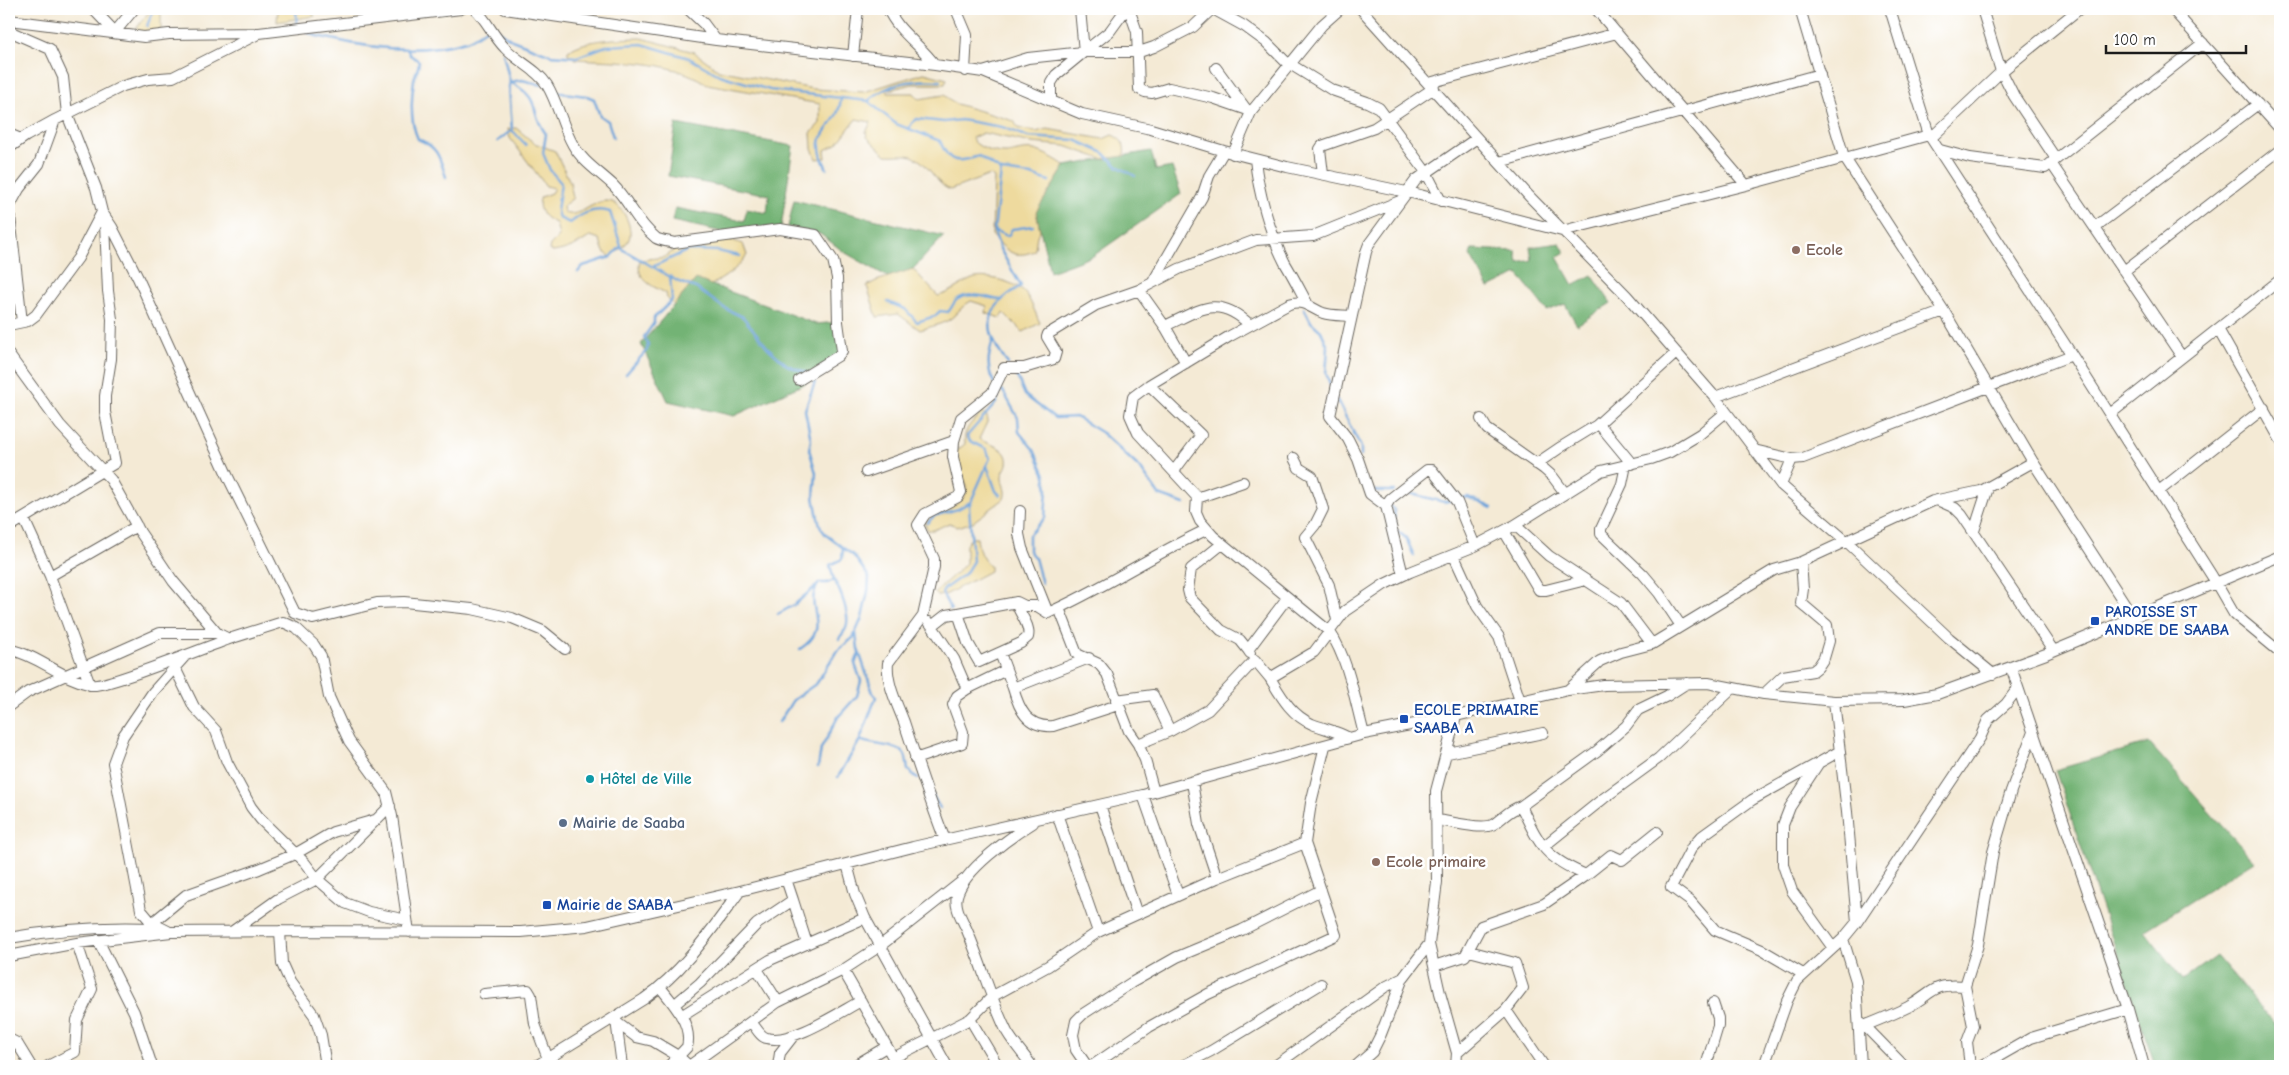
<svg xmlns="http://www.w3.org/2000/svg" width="2289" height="1075" font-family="'Comic Neue',sans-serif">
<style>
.forest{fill:#73b375;stroke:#486848}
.sand{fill:#eeda9e;stroke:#857b5d}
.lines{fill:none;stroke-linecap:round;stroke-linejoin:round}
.stream{stroke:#6da3da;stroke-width:2.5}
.street-casing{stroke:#68645d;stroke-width:12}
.street{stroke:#fff;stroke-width:10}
.education-dot{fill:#8d6e63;stroke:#fff;stroke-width:2}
.transit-dot{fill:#1a4fb4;stroke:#fff;stroke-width:2}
.culture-dot{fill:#0f9aa8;stroke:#fff;stroke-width:2}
.service-dot{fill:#5c6f8a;stroke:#fff;stroke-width:2}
.labels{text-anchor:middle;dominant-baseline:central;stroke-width:5;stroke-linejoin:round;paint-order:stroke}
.education-label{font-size:16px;font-weight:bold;fill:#785e54;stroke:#fff;text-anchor:start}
.transit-label{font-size:16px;font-weight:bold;fill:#164399;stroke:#fff;text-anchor:start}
.culture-label{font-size:16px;font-weight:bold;fill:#0d838f;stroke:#fff;text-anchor:start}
.service-label{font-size:16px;font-weight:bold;fill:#4e5e75;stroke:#fff;text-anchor:start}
</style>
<rect width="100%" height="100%" fill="#fff"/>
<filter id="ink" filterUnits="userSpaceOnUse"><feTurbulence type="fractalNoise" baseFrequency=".02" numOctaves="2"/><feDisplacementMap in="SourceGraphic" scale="10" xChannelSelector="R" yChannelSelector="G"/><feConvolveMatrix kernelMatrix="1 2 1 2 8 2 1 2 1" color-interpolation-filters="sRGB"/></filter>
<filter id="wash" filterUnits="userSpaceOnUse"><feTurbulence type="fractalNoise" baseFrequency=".0096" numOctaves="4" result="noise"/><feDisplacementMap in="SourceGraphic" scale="20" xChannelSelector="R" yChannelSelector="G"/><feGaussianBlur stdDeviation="1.12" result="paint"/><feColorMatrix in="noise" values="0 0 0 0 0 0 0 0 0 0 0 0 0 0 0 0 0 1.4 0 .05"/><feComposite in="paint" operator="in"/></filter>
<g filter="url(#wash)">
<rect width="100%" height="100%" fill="#f4ead5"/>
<path class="forest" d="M676 124 793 146 781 228 732 234 672 221 675 208 744 221 747 209 767 213 769 195 668 176Z
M1151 151 1156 170 1172 167 1181 194 1093 256 1050 272 1036 212 1065 166Z
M794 200 944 236 913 269 888 277 844 252 820 234 788 227Z
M1560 243 1565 252 1557 257 1573 285 1592 275 1611 303 1577 325 1565 304 1547 311 1518 274 1489 288 1470 255 1472 249 1516 251 1518 263 1532 260 1530 247Z
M696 279 816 324 838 322 844 355 802 377 806 383 734 416 668 401 641 344Z
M2149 743 2254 861 2144 931 2183 980 2216 956 2280 1030V1066H2156L2155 1065 2055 770Z"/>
<path class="sand" d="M151 9H167L161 13V30L155 34 141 36 135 30Z
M278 9H308L315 16 277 22Z
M641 38 694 52 719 70 813 89 864 92 924 73 947 79 945 84H912L888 90V93H914L919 99 944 95 956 104 1014 121 1018 128 1036 132 1047 129 1103 139 1112 135C1122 139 1126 145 1124 156L1102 159 1065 146 1032 143 983 133 972 138C975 147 994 153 1003 153 1013 154 1020 148 1034 150 1042 152 1058 160 1065 166L1036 212 1040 230C1035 236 1037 244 1034 251 1013 260 1006 250 992 235L994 178 990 175 950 190C935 184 930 164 914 157 908 153 894 156 886 155L867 137 866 132 871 122 856 119 837 144 825 150 826 158 816 159 812 148 811 133 820 123V104L707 84C668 59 619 62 575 59L568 54V51C588 38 618 39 641 38Z
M516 128 534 143 555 151 570 182 573 198 563 206 564 213C582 219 595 196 612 202 623 206 635 230 628 241 625 246 615 252 611 257L604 252 599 239 591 236C579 244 568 250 553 252L549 250 550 245 559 236 556 223C545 219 535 209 541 197L551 193 554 188 546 186 510 138 508 129Z
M731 240 743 244 747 255C737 269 726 277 711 285L696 279 674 305 667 298 666 293C651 286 635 278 640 260L665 257 681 245Z
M913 269 938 296C951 293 960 284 972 279 984 274 1015 282 1023 291 1031 299 1035 313 1040 323L1023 332 1004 313 1000 318 986 313 987 306 971 301C960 307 956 316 947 321 939 325 929 327 920 330L898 314 877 317 867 286 876 281Z
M982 413 986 414 988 420 979 439C989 445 1010 447 1007 464 1006 469 1001 473 1002 479 1003 486 1007 491 1004 499L973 522 957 527 950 523C943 525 934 532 928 530L924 523 926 518C948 507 977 504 962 473 958 465 955 459 956 451L965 444C963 429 971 423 982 413Z
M971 538H977C979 551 980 557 990 566V571L947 594 938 596 935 593C944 582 957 574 966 563V545Z"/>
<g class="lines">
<path class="stream" d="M296 9 297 25
M147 26 152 13 157 9
M495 29 512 40 551 55 577 57 606 46 642 44 689 58 719 75 770 90 868 101 896 124 940 141C949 164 957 163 979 156L1001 171 994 231 1000 249 1021 286C983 308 982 330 1008 364
M306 31C313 37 322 37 331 39 374 49 423 54 466 41 473 39 480 33 486 29
M407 48 410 55 419 61C419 69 415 73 414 80 411 99 410 122 418 139 439 148 439 157 446 177
M503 53 510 82C544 100 528 110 546 134L543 153 550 170 561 183 557 211 559 218 570 223C582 213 595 207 610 212L622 249 679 282 696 288 724 308 743 317 768 348 787 365 805 372
M555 92 587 96 594 99 600 116 608 121 613 137
M868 101C890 82 912 79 940 81
M909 129 912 123 917 119 944 122 961 120 1002 127 1028 137 1075 140 1104 153 1117 166 1135 176
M512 130 526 145
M498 141 512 130 509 86 510 82 522 80 542 85
M827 169C806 128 837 134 841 99
M1002 171 1031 175 1049 181
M995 231 1008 236 1012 229 1033 226
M654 266 689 250 717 251 740 256
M578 272 583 266 611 257 621 246
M888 302 905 309 917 322 935 316 940 311 948 312C952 308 953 302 958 299 970 291 988 298 1001 300
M1304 308 1311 322 1321 331 1328 347 1326 373 1332 390
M993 340C988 356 986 367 994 383
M1015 372 1025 395 1031 400 1055 418 1076 417 1102 433 1141 469 1159 495 1184 504
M626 374 647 350 648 344 644 337 654 323V318L672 300 670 276
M998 389 1003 391 1018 418 1019 432 1034 450 1045 475 1047 489 1045 518 1029 535V551L1035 558 1042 584
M1337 400 1361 447V456
M987 466 996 491 1000 495
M1374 491H1394
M1404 492 1444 502 1453 500
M1458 499 1468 497 1492 508
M1389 504 1394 510 1395 522
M927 523 934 516 958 509 972 501
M1395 529 1406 538 1414 556
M834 580C840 590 851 616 846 628 845 631 841 635 839 639
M951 610 942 593 944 589 965 574 973 561 969 506 990 458 986 449 970 441 967 436 996 403 999 393 998 390
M778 614 794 605 815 587
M856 633 858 649 873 693 876 697 860 740C871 746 900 744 905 755 907 759 907 766 908 770L918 779
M800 649C835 626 801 607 819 583H827L834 580 830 565 842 559 843 548
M779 722 793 700 817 683 836 652 853 638 862 618 868 591 869 577 854 556 826 535 821 528 818 518 814 497 816 473 809 449 811 440 805 410 815 382 811 377
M818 767 821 749 838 717 857 696 861 681 855 664 859 653
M838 777 860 740
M932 794 940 808"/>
</g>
</g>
<g filter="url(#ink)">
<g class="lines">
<g class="street-casing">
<path id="street" d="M93 9 115 32 134 9
M475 9C487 20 493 36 505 48 518 62 537 69 547 85 558 103 562 126 573 145 582 161 599 172 613 185 629 201 637 223 656 238 661 241 668 241 674 243L780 229 816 235 833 260 837 278 838 322 842 351 838 356 799 380
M505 9 716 40 935 65 983 72 1082 114 1151 129 1224 151 1287 167 1416 194 1562 231 1746 185 1929 135 2072 355 2212 576 2234 614 2280 652
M688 9 704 24 716 40
M888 9C898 32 921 45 935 65
M956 9 967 35 965 71
M1080 9 1084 52 1110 31 1126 9
M1129 9 1137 32 1139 89 1145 92 1152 93 1169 88 1213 98 1245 109
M1213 9 1244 26 1266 42 1285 61 1332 90 1367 102 1379 108 1426 172 1441 201
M1361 9 1529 196 1627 296 1715 397 1781 485 1845 540 1949 638 1993 674
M1596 9 1746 185
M1800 9 1844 157 1944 311 2033 462 2134 618
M1890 9 1929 135
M1982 9 2000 68 2014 96 2056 159
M2172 9 2280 129
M9 20 144 37 169 34 259 33 461 9
M9 31 50 49 63 77 67 114 96 188 105 224 108 291 112 319 111 359 105 396V412L115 463 9 527
M853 56 858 9
M1216 68 1246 109
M983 72 1028 58 1083 52
M1429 83 1617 33
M1051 101V83L1056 75 1084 52H1139L1154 47 1193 27 1212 9
M9 134 21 139
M1931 138 2002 71 2079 9
M9 148 26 136 55 120 123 86 148 79 173 77 256 35
M1940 150 1970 158 2045 168 2203 43
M1233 154 1251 112 1322 25 1340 9
M1255 159C1258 191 1270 234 1285 263 1293 276 1300 290 1307 303
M1499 162 1820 74
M2051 163 2182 357
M1323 174 1320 149 1322 146 1374 128 1434 88
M9 207 22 322
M9 207 19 189 39 164 55 120
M2095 227 2258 104
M2124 271 2280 150
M1154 280 1202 197 1209 176 1224 151
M1139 290 1166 328 1186 363
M1352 316C1343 315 1332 316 1323 313 1310 308 1304 299 1289 304L1230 336 1149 385 1133 397 1130 415 1138 433 1197 497 1196 512 1200 521 1213 536 1330 632C1349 661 1355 701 1364 734
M9 325 28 321 36 315 78 258 102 212 112 227 138 278 229 479 295 613 313 619 377 603 404 602 472 609 512 618 543 631 565 649
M1165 326C1200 310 1217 294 1250 325
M2218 329 2280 439
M9 355 60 425 111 480 140 532 173 581 217 633 229 639 283 622 296 628 314 645 321 656 329 697 349 741 386 792 392 816 409 932
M1149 385 1201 435 1174 471
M1715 397 1944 311
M2110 414 2280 280
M1481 419 1487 429 1544 469 1553 477 1565 493
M1599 424 1632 464
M1754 450 1792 459 1803 458 2072 355
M1294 458 1299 468 1312 476 1323 509 1315 525 1305 537 1329 585 1337 620
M1536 464 1561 447 1597 425 1676 353
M1626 465 1622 484 1601 529V534L1643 574 1659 593 1681 626
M866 472 954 441 961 418 992 393 1004 368H1024L1054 359 1056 352 1047 337 1048 334 1096 305 1139 290 1179 269 1256 240 1313 236 1400 201
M1781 485 1792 459
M2159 491 2264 408
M1197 498 1243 482
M1937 500 1955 508 1962 515 2053 650
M1386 506 1370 494 1358 459 1348 439 1330 416 1366 252 1369 244 1416 180 1477 138
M1020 511 1019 534 1022 548 1048 613C1102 589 1152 555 1206 530
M24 519 50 576 90 685
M1515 525 1549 556 1621 603 1652 644
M1504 531 1539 590H1546L1586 580
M1974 531 1988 488
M1222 544 1191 569 1188 590 1190 598 1221 630 1240 640 1248 650
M1454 556 1477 606 1499 637 1520 701
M1403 575 1386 506 1390 499 1427 470H1432L1457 502 1475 546
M50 576 137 526
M1016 602C1019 614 1031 625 1028 637L1021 643 979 662 968 643 958 613 1017 602 1025 606H1037L1048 613
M1059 608 1077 654 1099 664 1107 674 1129 731 1138 744
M929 622 932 626 946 615 958 613
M932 626 954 659 967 689 1006 670
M9 649C41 657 60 678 92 685 105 688 209 646 229 639
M1000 653 1013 688
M1250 653 1248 650 1287 598
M1089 658 1013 688C1019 709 1027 728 1053 726L1118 705
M2011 667 2128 1009 2144 1066
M175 668 194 707 216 731 227 762 251 807 261 820 305 863 317 879 345 903 369 912 407 920
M1270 678C1281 696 1291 715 1312 724 1325 729 1337 731 1349 738
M1568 690 1600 661 1621 652 1652 644 1774 570 1801 562 1933 501 1981 491 2033 462
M1764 694 1783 676 1813 671 1818 667 1824 658 1829 641 1827 625 1801 603 1803 589 1801 562
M1116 700 1153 695 1170 731
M1834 701 1847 812 1857 922
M9 706 28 692 160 633H217
M1448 753 1543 733
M915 759 962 743 963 732 953 705 957 696 967 689
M1818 764 1790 807 1783 825V865L1792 891 1833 948
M1192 782 1199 824 1217 878
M1154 792 1145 760 1138 744 1170 731 1208 710 1255 660 1270 678 1314 652 1345 611 1385 584 1410 572 1475 546 1515 525 1601 471 1651 459 1670 452 1700 434 1725 413
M1143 795 1178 895
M1100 805 1137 914
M1521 806C1540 846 1544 857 1586 875L1611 855 1622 860 1657 832
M1057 814 1098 932
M1438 820C1452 822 1483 831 1494 824 1504 817 1509 810 1521 806L1597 751 1626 726 1638 710 1667 696 1687 683
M945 840C930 801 917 762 904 722 897 704 886 682 888 663L923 616 934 567V559L918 525 925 514 958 497 961 492 953 457 954 441
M1543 847 1604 798 1659 758 1732 689
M847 864 855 894 865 918 947 1066
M793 900 807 944
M152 923 186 895 259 869 295 854 333 832 375 820
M168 931 152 923 141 910 113 763 123 736 153 692 186 655
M233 931 278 899 317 879 390 806
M280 931 282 964 290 982 314 1015 321 1035 326 1066
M9 938C57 929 106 926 155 928
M1843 939 1856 981 1861 1066
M98 940 134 1012 152 1066
M1429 944 1440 993 1457 1053 1456 1066
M9 956 77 943 171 932 280 931 521 932 587 926 740 891 913 847 1143 795 1364 734 1456 716 1568 690 1604 685 1708 683 1764 694 1834 701 1904 700 1937 694 2046 654 2280 556
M1434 966 1465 956 1481 926 1544 904 1586 875
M757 969 778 1002
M843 970 898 1066
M1803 974 1762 950 1715 930 1690 901 1671 887 1692 847 1702 836 1752 800 1840 751
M660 987C673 1003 693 1025 687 1047L669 1066
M484 994 528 990 531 995 535 1024 548 1059
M674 1005 700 983 757 924 793 900 786 879
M1506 1010 1544 1066
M681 1016 770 960 865 918
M970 1019 998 1066
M616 1020 622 1066
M616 1022 636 1037 653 1041 678 1056 689 1066
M751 1022C756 1027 760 1037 767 1038 791 1045 840 1012 861 1001
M1861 1022 1904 1066
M1864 1026C1879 1020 1894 1014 1908 1007 1934 993 1931 983 1965 986
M9 1039 17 1043 31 1066
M1457 1053 1506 1010 1523 988 1515 963 1469 951
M893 1058 970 1019 993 996 1048 966 1098 932 1217 878 1305 843
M48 1066 75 1052 77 1020 92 989 77 943
M536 1066 644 999C684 971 712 929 740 891
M689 1066 778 1002 843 970 880 946 965 879
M778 1066 780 1053 794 1035
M854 1066 886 1047
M1032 1066C1024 1055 1014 1044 1007 1032 991 1000 981 962 966 928 962 919 954 907 957 896 963 870 1012 836 1033 823
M1087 1066 1076 1050 1073 1035 1076 1021 1083 1014 1131 983 1177 957 1242 930 1321 890
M1092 1066 1149 1027 1208 994 1336 935 1305 843 1311 803 1325 746
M1182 1066 1211 1051 1321 984
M1275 1066 1385 987 1403 978
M1356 1066 1372 1052 1381 1034 1403 978 1429 944 1437 882 1436 791 1456 716
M1706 1066 1718 1026V1018L1713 1003
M1764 1066 1787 1001 1797 981 1843 939 1857 922 1980 738 1988 720 2006 704 2018 688
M1970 1066 1967 1042 1973 1026 1965 986 1978 945 1993 852 2011 791 2033 732
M1982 1066 2031 1038 2128 1009"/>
</g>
<use href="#street" class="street"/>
</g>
</g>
<g class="education-dot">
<circle cx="1796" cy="250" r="5"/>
<circle cx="1376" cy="862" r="5"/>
</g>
<g class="transit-dot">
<rect x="2090" y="616" width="10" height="10" rx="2.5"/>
<rect x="1399" y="714" width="10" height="10" rx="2.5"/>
<rect x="542" y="900" width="10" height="10" rx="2.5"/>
</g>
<circle class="culture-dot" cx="590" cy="779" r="5"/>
<circle class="service-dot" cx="563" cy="823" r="5"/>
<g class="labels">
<g class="education-label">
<text x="1806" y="250">Ecole</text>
<text x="1386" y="862">Ecole primaire</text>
</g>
<g class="transit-label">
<text x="2105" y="612">PAROISSE ST<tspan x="2105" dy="18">ANDRE DE SAABA</tspan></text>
<text x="1414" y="710">ECOLE PRIMAIRE<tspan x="1414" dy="18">SAABA A</tspan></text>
<text x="557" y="905">Mairie de SAABA</text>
</g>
<g class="culture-label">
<text x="600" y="779">Hôtel de Ville</text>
</g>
<g class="service-label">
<text x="573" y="823">Mairie de Saaba</text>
</g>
</g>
<rect width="2289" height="1075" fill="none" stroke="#fff" stroke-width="30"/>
<path d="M2106 45v8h140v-8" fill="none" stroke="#1c1c1c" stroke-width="2.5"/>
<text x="2114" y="45" font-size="15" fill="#1c1c1c" stroke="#ffffff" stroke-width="4" paint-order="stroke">100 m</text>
</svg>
